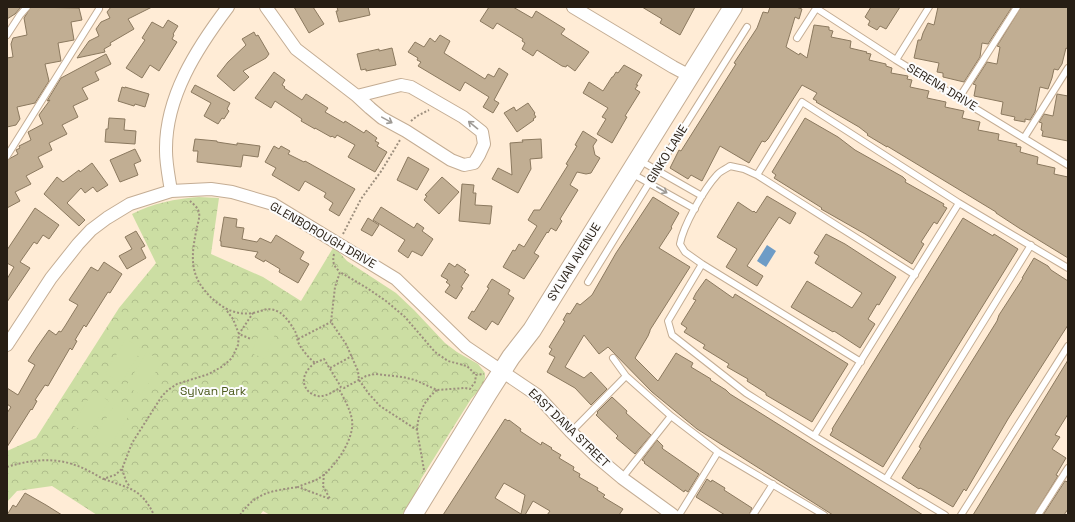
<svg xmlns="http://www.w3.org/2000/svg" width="1075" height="522" font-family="'Space Grotesk',sans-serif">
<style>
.park{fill:url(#park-crowns)}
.pitch{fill:#ccdea3}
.water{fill:#6e9cc6}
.building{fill:#c1ae93;stroke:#8b795f;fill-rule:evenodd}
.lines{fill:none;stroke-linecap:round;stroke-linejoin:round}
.lane-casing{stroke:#c4ad94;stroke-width:8}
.street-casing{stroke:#c4ad94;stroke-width:14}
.secondary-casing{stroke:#c4ad94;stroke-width:20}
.path{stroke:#9d8f7e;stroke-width:2;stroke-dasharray:2 2;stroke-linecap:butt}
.lane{stroke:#fff;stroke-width:6}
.street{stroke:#fff;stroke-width:12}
.secondary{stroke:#fff;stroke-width:18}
.oneway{stroke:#9e9a95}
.labels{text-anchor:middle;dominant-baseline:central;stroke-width:4;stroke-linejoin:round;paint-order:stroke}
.street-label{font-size:12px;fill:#271e14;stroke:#fcfcfc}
.park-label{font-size:12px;fill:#4c5b1d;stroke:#fcfcfc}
</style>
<defs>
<pattern id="park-crowns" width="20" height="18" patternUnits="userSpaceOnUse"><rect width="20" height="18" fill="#ccdea3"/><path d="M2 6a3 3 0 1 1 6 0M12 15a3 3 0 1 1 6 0" fill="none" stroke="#afbe8b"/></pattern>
</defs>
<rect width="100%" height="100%" fill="#ffecd6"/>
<path class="park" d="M199 197 219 198 211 254 263 277 301 301 333 248 339 252 347 261 396 293 414 310 445 343 457 352 478 364 485 373V378L482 387 471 399 449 434 421 479 417 492 402 515H270L263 511 260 515H97L52 486 17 491 7 502V451L36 438 119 308 156 263 132 214C153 203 175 199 199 197Z"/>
<path class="pitch" d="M262 328 275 334 265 359 251 353Z
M126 339 142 349 121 383 105 373Z
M147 352 162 362 141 395 126 386Z
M93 391 109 401 88 435 73 425Z
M115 404 130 414 109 448 94 438Z"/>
<path class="water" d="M767 245 776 251 766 267 757 261Z"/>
<path class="building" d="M7 7H21L15 14 7 19Z
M31 7 79 8 82 20 71 22 74 40 58 43 61 61 45 64 49 81 35 103 17 107 20 119 16 125 7 127V58L13 57 11 44 13 38 27 35 24 18Z
M111 7H152L128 19 134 29 110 43 111 45 104 49 105 52 77 58 89 41 99 36 96 29 101 22 110 18 107 12Z
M294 7H313L324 24 309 33Z
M337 7H368L370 15 339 22 336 11H338Z
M489 7H513L532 18 536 11 565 29 561 34 589 52 575 71 567 65 566 67 562 66 537 50 533 56 522 49 525 43 522 41 523 39 497 23 493 29 480 21Z
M642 7H695L680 35 660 23 662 19Z
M770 7H796L802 9 799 19 795 17 786 47 799 55 800 53 807 58 814 25 829 27V30L833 31 831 37 851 41 850 48 867 52 866 53 871 54 869 60 886 64V66L892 68 891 73 908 76 907 79 912 80 910 87 929 91 927 98 946 102 945 107 964 111 962 118 980 122 978 130 999 134 998 140 1017 144 1016 146 1021 147 1020 152 1038 157 1037 164 1055 168 1054 174 1068 177V258L1019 228 996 213V212L887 146V147L867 135 868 134 859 127 816 102 817 101 813 99 817 93 802 85 768 139 765 142 762 141 749 163 720 146 702 181 691 175 688 179 670 168 679 150 681 151 693 132 736 64 734 63 757 28 763 12 768 13Z
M871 7H900L886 29 880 26 877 30 868 25 870 21 865 17Z
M938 7H1012L988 44 982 43 980 57 964 82 943 77V73L937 72 939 63 914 58 918 40H921L923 33 928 23 934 25Z
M1021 7H1068V49L1066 48 1062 64 1058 70 1054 69 1052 78 1048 89 1040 87 1035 112 1030 120 1025 119V122L1014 120 1015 117 1001 114 1003 102 974 96 976 85 973 84 987 62 997 64 1000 47 997 46Z
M168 20 178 26 173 34 174 35 172 39 177 42 159 71 150 65 142 78 126 68 145 40 142 38 152 22 163 28Z
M254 32 256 36 258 35 269 54 266 58 243 71 249 77 234 91 217 76 228 62 246 45 242 39Z
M440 35 450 41 444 53 485 79 488 74 494 77 499 68 508 74 494 100 499 103 493 113 483 107 489 97 465 82 460 91 418 66 421 62 417 60 418 58 408 52 415 42 424 47 430 38 435 42Z
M392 48 396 65 366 71V69L361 70 357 54 379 49V51Z
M106 54 111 64 95 72 99 80 82 88 88 99 73 106 78 117 62 125 67 134 49 143 52 150 38 157 43 167 26 176 31 184 15 192 20 201 7 208V160L18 154 16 150 20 148 19 146 31 140 28 132 43 124 39 115 50 100 47 101 61 78Z
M624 65 642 75 636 85H638L635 89 640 92 625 116 627 117 612 143 597 134 606 119 602 117 608 108 583 93 589 82 603 91 612 77H613L616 72 618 73Z
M274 72 285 80 282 85 285 87 284 88 302 100 306 94 328 108 325 112 344 123 345 121 364 133 366 130 377 138 375 141 379 143 377 146 387 152 375 172 348 157 355 145 337 135 335 138 332 136 331 137 315 128V129L301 121 302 119 275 101 271 108 255 98Z
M195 85 230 103 227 109 229 111 224 119 222 118 218 124 204 116 211 103 191 92Z
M122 87 125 88V87L149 94 145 107 135 104 134 106 118 101Z
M1057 94 1068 96V141L1042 136 1043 131 1041 130 1042 123 1039 122 1044 114 1053 116Z
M528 103 535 113 534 114 536 117 533 119 534 120 517 132 504 113 514 107 516 111Z
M109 118 125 119 124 130 136 131 135 144 105 142 106 129H108Z
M805 118 838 137 855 150 903 177 906 180 905 182 944 204 943 206 947 208 937 224 934 222 921 242 924 244 912 264 865 234 821 209 822 208 774 178 776 175 772 172Z
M583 131 597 140 593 146 595 155 600 158 591 173 586 174 577 172 570 185 578 190 560 219 562 221 556 231 551 228 548 233 547 232 534 253 539 256 524 279 503 267 513 250 515 251 519 244 524 247 537 226 528 220 534 210H540L568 165 566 164 577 146 575 145Z
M195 139 217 141V142L237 145V143L260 146 258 157 243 155 241 167 197 162 198 151H193Z
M541 139 542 158 530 159 531 169 518 193 492 179 498 168 512 175 510 143 523 142 522 140Z
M274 146 279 149 281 146 290 151 288 154 304 162 305 161 355 189 339 216 329 210 333 203 324 197 326 193 305 181 299 191 272 175 276 168 265 162Z
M135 149 141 161 134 164 138 175 120 182 110 160Z
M408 157 429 169 417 190 397 180Z
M92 163 108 185 97 192 93 187 85 193 81 188 67 203 85 220 79 226 44 194 57 177 63 182 79 170 80 172Z
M442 177 459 192 439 214 424 200 427 196 425 195Z
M462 184 474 185 473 193H476L475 205 492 206 490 224 459 221Z
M767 196 796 213 790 224 779 217 747 266 763 276 757 286 726 267 737 249 717 237 738 202 753 212 754 211 756 213Z
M653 197 679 213 671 227 672 228 659 248 690 267 650 330V331L648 336 635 358 658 381 676 353 681 356 693 363 691 367 711 379 710 380 726 390 730 394 923 515H833L697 429 652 392 608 347 599 354 584 335 565 367 584 378 591 372 607 389 591 405 575 388 547 372 555 357 549 354 552 349 549 347 565 321 563 320 567 313 570 314 577 303 580 305 592 295 616 253Z
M381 207 414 228 417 223 424 228 422 231 433 239 422 256 412 251 408 258 398 251 405 240 373 220Z
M35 208 59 225 49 239 43 235 37 244 34 242 20 262 30 268 7 302V279L14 267 7 263V250Z
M224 217 237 219 236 227 244 228 242 239 257 242 260 238 271 243 276 235 304 252 300 259 309 264 298 283 279 272 280 269 265 260 264 262 255 257 258 252 221 246V241H220Z
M368 218 379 225 372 236 361 230Z
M963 218 993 236 994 234 1018 249 883 467 830 435 833 430 832 429Z
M136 231 145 246 141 248 146 258 127 269 119 256 132 249 125 237Z
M826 234 845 244 896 277 879 305 877 304 868 319 875 324 860 348 834 331 833 332 791 307 807 281 852 308 862 293 815 263 819 256 814 253Z
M1034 258 1048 266 1051 270 1068 281V325L1008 419 966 491 964 489 953 507 926 491 920 488 919 489 902 478 921 448 919 447 922 441 997 321 999 315 1023 278H1022Z
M104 262 122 274 110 293 108 292 86 327 84 325 75 340 77 341 72 350 70 348 48 386 45 385 35 400 37 401 32 410 31 409 7 447V413L11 407 7 404V388L18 395 35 365 28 361 37 347 49 330 56 335 59 331 61 332 65 326 78 305 69 300 91 267 98 271Z
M449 263 455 267 457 264 466 270 464 272 469 275 461 287 463 288 456 299 445 292 450 285 446 282 448 280 441 276Z
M492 279 510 290 508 294 514 298 498 325 492 321 486 330 468 318 472 311 474 312 489 288 487 287Z
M706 279 733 298 735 294 848 364 812 422 766 395V393L747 381 748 379 727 367 729 364 703 348 705 345 684 332 687 328 681 324 696 300 693 299 696 293Z
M1068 360V414L1055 435 1060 437 1052 449 1066 458 1056 475 1058 476 1034 515H973Z
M612 397 627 411 626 413 651 435 635 454 616 438 618 436 596 415 598 413 597 412Z
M505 419 508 421 509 420 521 429 520 431 541 445 542 442 552 448 551 449 561 455 559 458 574 467 573 470 580 474 579 477 598 488 597 490 605 495 603 497 623 509 619 515H547L550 511 533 501 525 515H443ZM504 483 525 495 521 514 495 498Z
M657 440 663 446 662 448 663 449 699 474 688 492 685 490 684 492 644 463 645 462 642 460Z
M707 479 711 482 712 480 725 488 724 490 752 508 749 515H725L696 497Z
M1065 481 1068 482V509L1064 515H1043Z
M25 493 46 505 62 515H7L13 505 16 507Z"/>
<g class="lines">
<g class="lane-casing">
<path id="lane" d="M816 8 896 60 1068 165
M7 35 20 15 27 7
M797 38 817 7
M896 60 929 7
M959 98 1017 7
M1024 138 1068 68
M7 156 99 9
M639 160 702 196
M631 173 695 209
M757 175 915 275
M702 264 861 362
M588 282 657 170 747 27
M613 358 626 376 671 416 718 452 824 515
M571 432 626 376
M814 436 959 203
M622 478 671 416
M886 479 1031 245
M679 515 718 452
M753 515 773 484
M945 515 814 436 746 393 672 335 668 321 702 264 685 252 680 244C683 226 704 189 717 175 720 171 726 169 730 166L744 169 757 175 802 102 959 203 1068 268
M961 515 1068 346
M1038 515 1068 468"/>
</g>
<g class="street-casing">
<path id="street" d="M266 7 296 49 357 96 370 108 382 118 406 131 451 160 464 165 474 163 479 155 484 144 482 132 463 117 411 87 401 85 357 96
M573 7 673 67 690 76
M171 191C169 178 166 164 166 151 165 97 197 48 228 7
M7 345 51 278 78 244 91 230 107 218 130 204 171 191 211 189 232 192 273 204 396 279 466 347 537 395 571 432 597 457 622 478 673 515"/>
</g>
<g class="secondary-casing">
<path id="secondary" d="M413 515 488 393 511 357 532 330 563 280 733 7"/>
</g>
<path class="path" d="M411 121 417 116 429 110
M190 201C193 204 198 207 199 213 200 217 198 223 197 227 193 247 189 266 200 284 211 301 231 317 253 313 264 311 267 306 279 312 286 316 292 326 296 333 297 336 297 339 298 342 302 350 308 357 315 363L324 359 341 387
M343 234 361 199 382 170 400 140
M334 254C332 263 334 266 340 272
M227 311 233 319 239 334 251 339
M298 339 331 322
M315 363C305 370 299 382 309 392 312 394 317 397 321 396 327 396 335 391 341 387L344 388 366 376 375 374 403 377 415 380 437 390 465 388 470 389 475 382 476 375 484 374
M330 368 352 356
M417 430C418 414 424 400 437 390
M7 467C29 460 53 457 75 465 85 468 94 474 103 479L115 475 122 469 132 443 162 396 168 390 177 384 209 374 223 366 232 358 238 345 239 334 253 313
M122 469 126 481 130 487
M424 470 417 430 380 406 369 394 359 380 358 371 346 344 331 322 335 287 340 272 367 288 386 301 405 317 435 352 448 361 467 366 476 375
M324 474 323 486 330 499 298 487C304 484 312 482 318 479 334 469 355 439 352 420 350 408 344 399 339 389
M104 479C130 489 141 488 154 515
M240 515C256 492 272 491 298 487"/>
<use href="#lane" class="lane"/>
<use href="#street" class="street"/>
<use href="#secondary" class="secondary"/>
</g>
<defs><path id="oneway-shaft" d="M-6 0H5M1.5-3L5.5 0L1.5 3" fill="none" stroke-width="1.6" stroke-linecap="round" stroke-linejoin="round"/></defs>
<g class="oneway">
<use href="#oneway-shaft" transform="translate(387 120) rotate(29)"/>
<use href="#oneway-shaft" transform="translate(473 125) rotate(-141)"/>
<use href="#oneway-shaft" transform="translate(662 190) rotate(30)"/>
</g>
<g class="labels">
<g class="street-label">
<text transform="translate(942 87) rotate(31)">SERENA DRIVE</text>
<text transform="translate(667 154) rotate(-58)">GINKO LANE</text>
<text transform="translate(323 235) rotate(30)">GLENBOROUGH DRIVE</text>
<text transform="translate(574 262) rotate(-58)">SYLVAN AVENUE</text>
<text transform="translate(569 428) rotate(44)">EAST DANA STREET</text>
</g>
<g class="park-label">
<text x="213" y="391">Sylvan Park</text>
</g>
</g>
<rect width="1075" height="522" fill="none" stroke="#271e14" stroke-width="16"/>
</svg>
